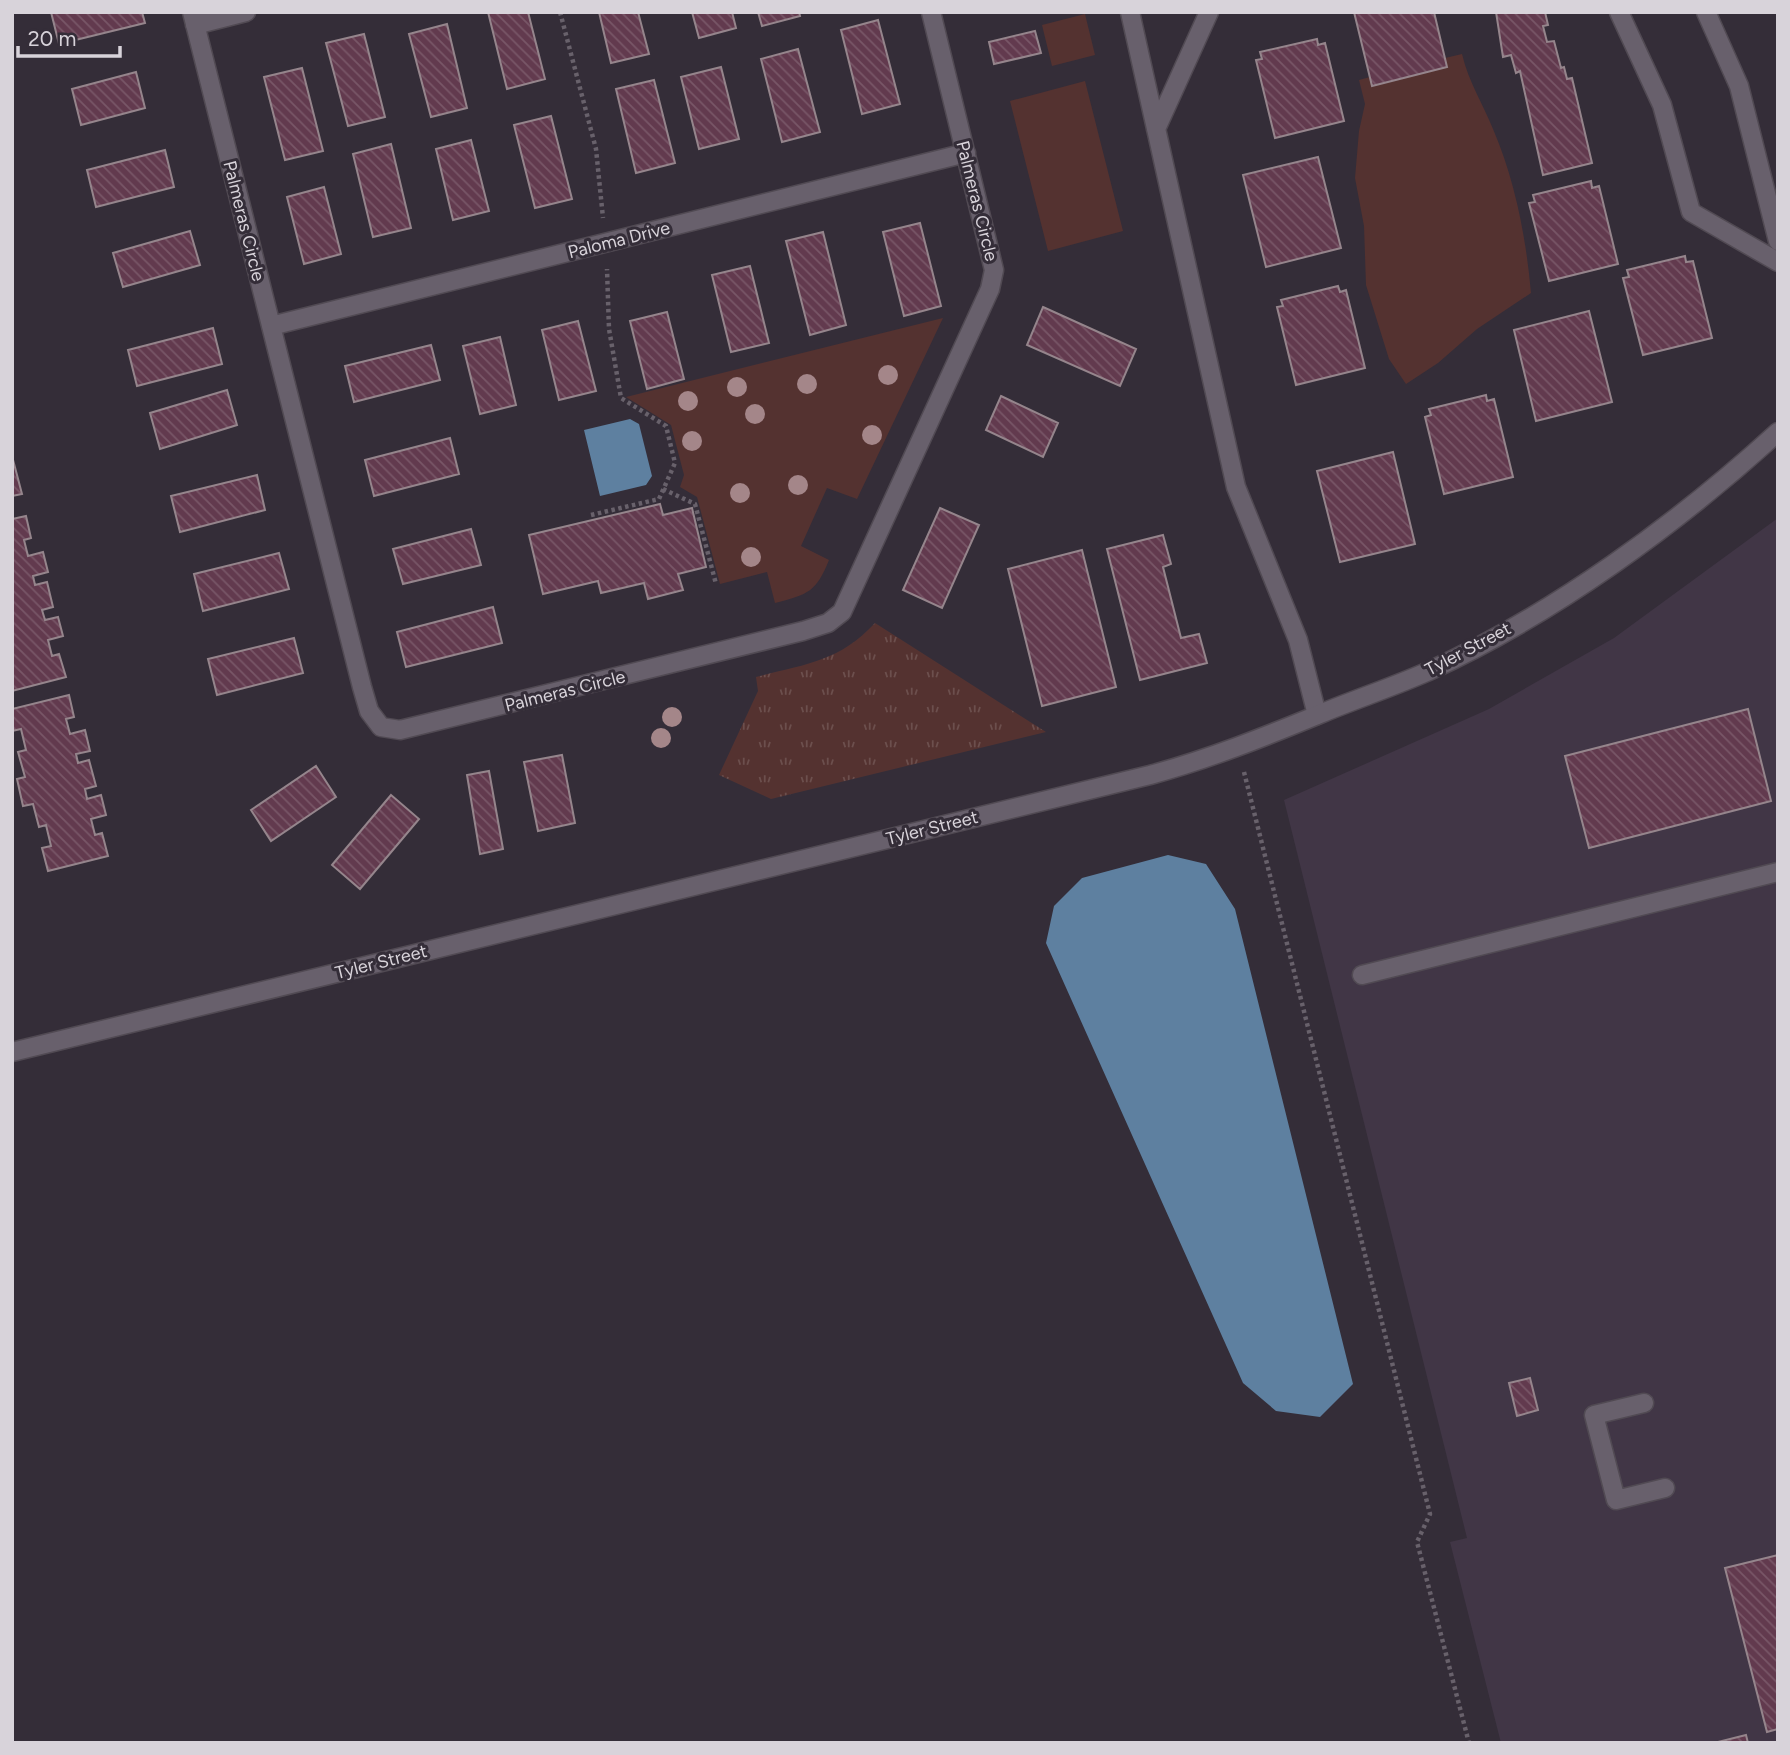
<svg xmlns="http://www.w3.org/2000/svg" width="1790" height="1755" font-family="Figtree,sans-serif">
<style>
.built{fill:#413646}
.grass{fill:url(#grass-tufts)}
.park{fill:#543230}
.water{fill:#5e80a0}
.building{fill:url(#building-back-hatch);stroke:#95858c;stroke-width:2}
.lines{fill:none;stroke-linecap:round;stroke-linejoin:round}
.service-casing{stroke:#514a53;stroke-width:21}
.minor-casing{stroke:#514a53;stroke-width:21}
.tertiary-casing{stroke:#514a53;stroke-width:21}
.path{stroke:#68616b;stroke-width:4.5;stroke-dasharray:3.5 3.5;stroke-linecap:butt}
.service{stroke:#68606c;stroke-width:18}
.minor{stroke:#68606c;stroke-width:18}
.tertiary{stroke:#68606c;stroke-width:18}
.tree{fill:#a48689}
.labels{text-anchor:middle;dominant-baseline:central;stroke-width:6;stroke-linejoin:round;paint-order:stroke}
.street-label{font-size:18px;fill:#d8d3da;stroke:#342d38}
</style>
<defs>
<pattern id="grass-tufts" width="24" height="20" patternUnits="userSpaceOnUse" patternTransform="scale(1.75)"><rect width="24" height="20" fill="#543230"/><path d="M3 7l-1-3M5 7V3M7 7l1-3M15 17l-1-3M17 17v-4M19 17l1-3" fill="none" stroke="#6c4f4d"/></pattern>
<pattern id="building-back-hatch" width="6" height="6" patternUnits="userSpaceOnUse" patternTransform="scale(1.75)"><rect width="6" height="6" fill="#623a4e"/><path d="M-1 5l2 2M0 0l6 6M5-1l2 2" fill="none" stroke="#785667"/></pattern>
</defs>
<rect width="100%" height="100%" fill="#342d38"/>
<path class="built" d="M1778 518V1743H1501L1450 1542 1467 1538 1284 800 1489 709 1614 638Z"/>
<path class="grass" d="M875 623 1046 732 771 799 719 775 758 691 756 677C805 664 839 662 875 623Z"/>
<path class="park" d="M1085 14 1095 55 1052 66 1042 25Z
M1462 54C1469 83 1482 102 1493 129 1515 180 1526 237 1531 293L1477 329 1438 363 1406 384 1389 359 1366 285 1364 226 1355 178 1359 131 1365 104 1359 80 1370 77 1372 85 1447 67 1445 58Z
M1085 81 1123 231 1048 251 1010 101Z
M943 318 857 499 827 488 801 546 829 560C816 592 809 594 775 603L767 572 720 584 697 497 680 487 684 475 671 425 626 397Z"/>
<path class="water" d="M630 419 639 424 652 476 646 485 600 496 584 430Z
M1168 855 1206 864 1235 909 1353 1384 1320 1417 1276 1411 1243 1383 1046 943 1054 906 1082 878Z"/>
<path class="building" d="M51 12H142L145 23 59 44Z
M488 12H528L545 79 507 89Z
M599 12H638L649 54 611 63Z
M692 12H732L736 28 699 38Z
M758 12H799L800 16 762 26Z
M1354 12H1434L1447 67 1372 86Z
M1496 12H1545L1548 25 1543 26 1547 42 1554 41 1561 68 1564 67 1567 79 1572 78 1592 163 1543 175 1520 71 1516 73 1511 55 1503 57Z
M878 20 900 104 862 114 841 30Z
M447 24 467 108 431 117 409 34Z
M1035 31 1041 53 994 64 989 42Z
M364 34 385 117 348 126 326 43Z
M1317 39 1318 45 1325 43 1344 121 1275 138 1256 60 1262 59 1260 52Z
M798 49 820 132 782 142 761 59Z
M721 67 739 139 699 149 681 77Z
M302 68 323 151 285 160 264 77Z
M136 72 145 108 81 125 72 89Z
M654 80 675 163 636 173 616 89Z
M551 116 572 199 535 208 514 125Z
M471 140 489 211 453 220 436 149Z
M391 144 411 228 373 237 353 154Z
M165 150 174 187 96 207 87 170Z
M1318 157 1341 248 1266 267 1243 175Z
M1591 181 1592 188 1599 186 1618 264 1549 281 1529 203 1535 202 1533 195Z
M324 187 341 254 304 264 287 197Z
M920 223 941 306 904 316 883 232Z
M190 231 200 265 123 287 113 253Z
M823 232 846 325 810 335 786 241Z
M1685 256 1686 262 1693 261 1712 338 1643 355 1623 278 1629 277 1627 270Z
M750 266 769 343 731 352 712 275Z
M1338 286 1340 292 1346 290 1365 368 1296 385 1277 307 1283 306 1281 300Z
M1043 307 1136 349 1120 386 1027 345Z
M1589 311 1612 402 1536 421 1514 330Z
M667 312 684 379 647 389 630 321Z
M578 321 596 391 559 400 542 330Z
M213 328 222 364 137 386 128 350Z
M500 337 516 405 480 414 463 346Z
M431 345 440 380 354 402 345 366Z
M227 390 237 425 160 449 150 413Z
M1486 395 1487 401 1494 399 1513 477 1444 494 1425 417 1431 415 1429 409Z
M1001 396 1058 423 1043 457 986 430Z
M450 438 459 474 374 496 365 460Z
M1393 452 1415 544 1340 562 1317 471Z
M12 456 22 494 12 496Z
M257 475 265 510 180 532 171 496Z
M660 504 663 515 692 508 706 567 678 574 683 590 648 599 644 583 601 593 598 581 543 594 529 535Z
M940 508 979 525 942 608 903 590Z
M26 516 31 538 24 540 28 556 43 552 48 572 33 576 35 585 47 582 53 607 42 610 45 620 58 617 63 636 48 640 52 656 59 654 66 677 12 691V519Z
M471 529 481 565 403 584 393 549Z
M1163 535 1171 564 1163 567 1181 638 1199 634 1207 663 1140 680 1107 549Z
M1082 550 1116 687 1042 706 1008 569Z
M279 553 289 589 203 611 194 574Z
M493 607 502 643 406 667 397 632Z
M294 638 303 673 217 695 208 659Z
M69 695 74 717 66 719 70 734 85 730 90 751 76 754 78 763 89 760 96 786 85 789 87 799 101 795 106 815 91 819 95 835 102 833 108 856 48 871 42 848 51 846 46 825 39 827 33 804 23 806 17 779 25 777 18 752 26 750 21 729 12 731V709Z
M1748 709 1771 801 1589 848 1565 756Z
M562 755 575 823 538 831 524 762Z
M316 766 336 797 271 841 251 810Z
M489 771 503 849 480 854 467 775Z
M391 795 419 819 360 889 332 865Z
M1530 1378 1538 1410 1517 1416 1509 1383Z
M1778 1555V1729L1767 1732 1725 1568Z
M1746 1735 1748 1743H1714Z"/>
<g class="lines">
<g class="service-casing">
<path id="service" d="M1362 975 1778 872
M1644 1403 1594 1415 1616 1500 1665 1488"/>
</g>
<g class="minor-casing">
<path id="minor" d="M192 12 362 687 369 711 381 727 400 730 803 631 828 623 842 612 990 289 994 270 931 12
M1130 12 1236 487 1298 640 1317 715
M1619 12 1662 105 1691 212 1778 262
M1706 12 1739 86 1778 241
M195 25 246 12
M1156 129 1209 12
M271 326 966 153"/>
</g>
<g class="tertiary-casing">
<path id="tertiary" d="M12 1052 1150 775C1209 759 1264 737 1320 714 1356 699 1393 687 1429 671 1554 614 1677 524 1778 432"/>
</g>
<path class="path" d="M560 12 596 149 603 218
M663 489 695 504 716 584
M591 515 659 499 675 463 666 426 621 398 609 329 607 269
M1244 772 1430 1514 1417 1542 1469 1743"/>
<use href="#service" class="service"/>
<use href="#minor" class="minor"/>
<use href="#tertiary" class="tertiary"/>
</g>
<g class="tree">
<circle cx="888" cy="375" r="10"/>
<circle cx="807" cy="384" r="10"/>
<circle cx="737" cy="387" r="10"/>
<circle cx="688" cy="401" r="10"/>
<circle cx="755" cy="414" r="10"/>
<circle cx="872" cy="435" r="10"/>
<circle cx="692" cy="441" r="10"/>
<circle cx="798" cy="485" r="10"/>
<circle cx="740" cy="493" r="10"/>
<circle cx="751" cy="557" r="10"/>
<circle cx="672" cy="717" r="10"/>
<circle cx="661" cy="738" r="10"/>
</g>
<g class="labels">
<g class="street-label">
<text transform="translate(977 201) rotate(76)">Palmeras Circle</text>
<text transform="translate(244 221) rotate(76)">Palmeras Circle</text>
<text transform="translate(619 240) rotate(-14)">Paloma Drive</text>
<text transform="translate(1468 649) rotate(-28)">Tyler Street</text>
<text transform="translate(565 691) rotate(-14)">Palmeras Circle</text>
<text transform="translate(932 828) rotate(-14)">Tyler Street</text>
<text transform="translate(381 962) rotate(-14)">Tyler Street</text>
</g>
</g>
<rect width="1790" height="1755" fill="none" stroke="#d8d3da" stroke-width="28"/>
<path d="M18 46v10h102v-10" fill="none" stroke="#d8d3da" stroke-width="3.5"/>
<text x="28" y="46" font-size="21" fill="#d8d3da" stroke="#342d38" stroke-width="5" paint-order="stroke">20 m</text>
</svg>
